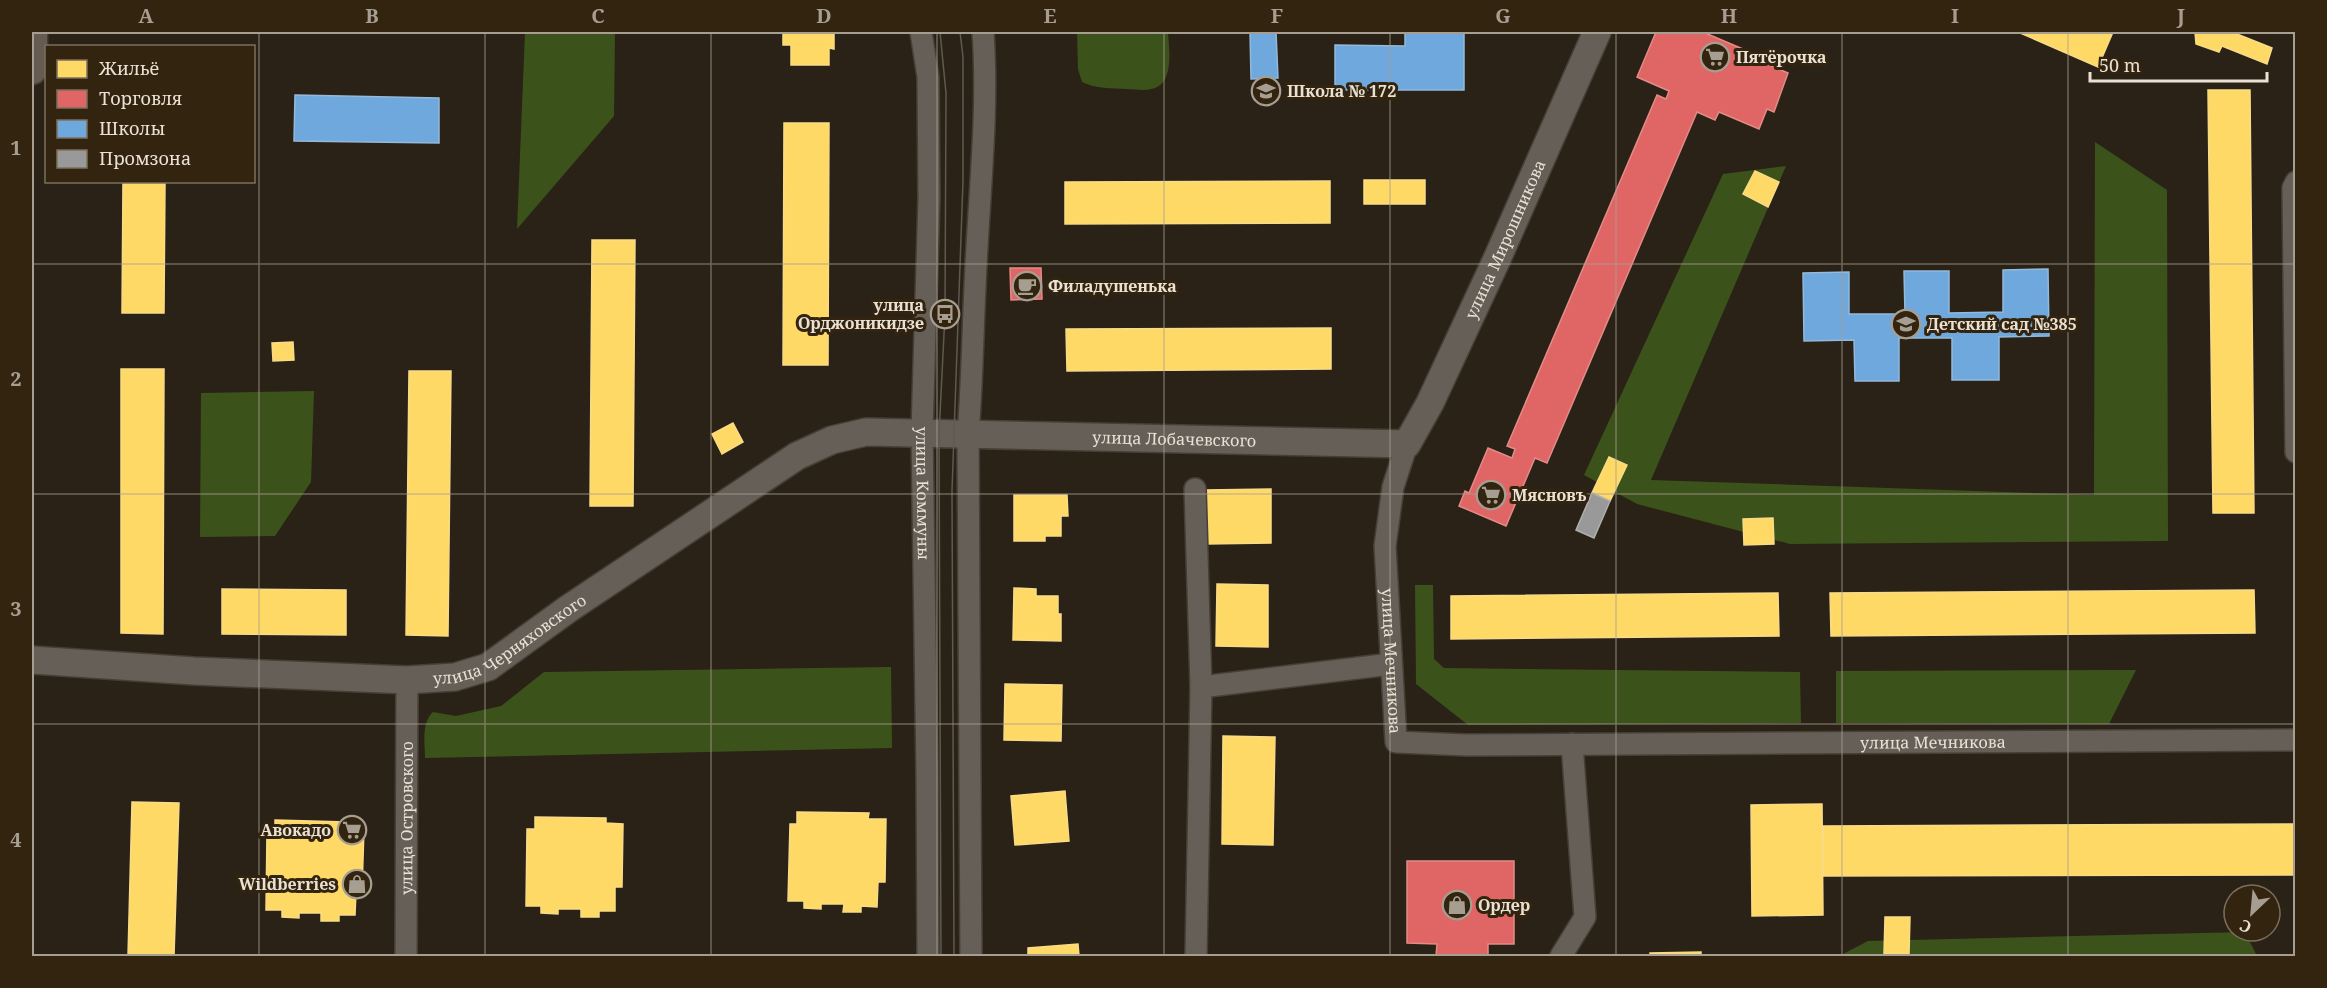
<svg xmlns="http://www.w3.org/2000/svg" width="2327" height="988" font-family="'Noto Serif',serif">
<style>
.green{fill:#3c521b}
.homes{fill:#ffd966;stroke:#f9db87;stroke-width:1.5}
.shops{fill:#e06666;stroke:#e38b87;stroke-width:1.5}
.schools{fill:#6fa8dc;stroke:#94b9da;stroke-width:1.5}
.industry{fill:#999;stroke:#b1afab;stroke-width:1.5}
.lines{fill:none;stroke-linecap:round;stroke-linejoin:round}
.minor-casing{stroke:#463f36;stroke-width:24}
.tertiary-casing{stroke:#463f36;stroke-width:30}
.secondary-casing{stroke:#463f36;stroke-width:33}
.minor{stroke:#665f57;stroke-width:21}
.tertiary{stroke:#665f57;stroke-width:27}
.secondary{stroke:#655b52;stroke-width:30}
.tram{stroke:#605951;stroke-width:1.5}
.grid{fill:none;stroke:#a79e92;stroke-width:1.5;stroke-opacity:0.55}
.labels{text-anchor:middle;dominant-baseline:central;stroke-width:6;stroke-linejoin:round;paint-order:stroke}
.poi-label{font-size:16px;font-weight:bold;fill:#eae1d4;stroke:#32240e;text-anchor:start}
.street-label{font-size:16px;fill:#eae1d4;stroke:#32240e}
.neatline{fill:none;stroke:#a79e92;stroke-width:2}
.grid-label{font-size:20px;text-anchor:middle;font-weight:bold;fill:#a79e92}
</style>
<rect width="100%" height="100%" fill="#2a2216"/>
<path class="green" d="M525 32H615L614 116 517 229Z
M1077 32H1168C1169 49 1175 85 1151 89 1144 91 1135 89 1127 89 1110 88 1097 89 1082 82L1078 69Z
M2095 142 2167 190 2168 541 1790 544 1637 504 1584 475 1723 174 1786 166 1651 480 2094 495Z
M314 391 311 482 275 536 200 537 201 393Z
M1415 585H1433L1434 659 1444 668 1800 672 1801 723 1468 725 1416 684Z
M891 667 892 748 425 758C425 743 421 723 433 712L456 716 501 706 544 672Z
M2136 670 2109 724 1836 723V671Z
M2245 932 2257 956H1839L1868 941Z"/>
<path class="homes" d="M783 32H834V49L829 48V65H791V45H783Z
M2018 32H2113L2098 67Z
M2195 32H2232L2272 48 2267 64 2222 46 2219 52 2196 44Z
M2208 90H2250L2254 513H2213Z
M784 123H829L828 365H783Z
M1755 171 1779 182 1768 207 1743 194Z
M1364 180H1425V204H1364Z
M1330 181V223L1065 224V182Z
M123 182H165L164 313H122Z
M592 240H635L633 506H590Z
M1331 328V369L1067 371 1066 329Z
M293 342 294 360 273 361 272 343Z
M121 369H164L163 634 121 633Z
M409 371H451L448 636 406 635Z
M733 423 743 442 722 454 712 434Z
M1609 457 1627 465 1610 501 1592 493Z
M1271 489V543L1206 544 1205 490Z
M1014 495H1067L1068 516H1061V536H1045V541H1014Z
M1773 518 1774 544 1744 545 1743 519Z
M1217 584 1268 585V647L1216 646Z
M1014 588 1036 589V596H1058V614H1061V641L1013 640Z
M222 589 346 590V635L222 634Z
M2254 590 2255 633 1831 636 1830 593Z
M1778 593 1779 636 1451 639V596Z
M1005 684 1062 685 1061 741 1004 740Z
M1223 736 1275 737 1273 845 1222 844Z
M1065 791 1069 841 1015 845 1011 796Z
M132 802 179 803 174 956H128Z
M1822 804 1823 915 1752 916 1751 805Z
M797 812 869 813 868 819H886L885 882H878L877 907 861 906V912H843L844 904H821V909L804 908V901H788L790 824H797Z
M535 817 606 818V823L623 824 622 887H615V911H599V917H581V909H558V914L541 913V906H526L527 829H535Z
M275 820 347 822 346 827 364 828 362 891H356L355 915H339V921H321V913H299V918L282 917V910H266L267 833H275Z
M2296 824V875L1823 876V826Z
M1885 917H1910L1909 954H1884Z
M1078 944 1079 956H1028V948Z
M1701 952V956H1650V953Z"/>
<path class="shops" d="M1656 32H1703L1764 58 1762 62 1788 73 1774 112 1767 109 1759 129 1719 112 1715 120 1697 112 1547 463 1535 458 1506 526 1459 506 1465 491 1469 493 1488 448 1512 458 1515 449 1507 446 1657 95 1666 99 1669 91 1637 77Z
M1010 268H1041L1042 299 1011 300Z
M1407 861H1514V944H1488V956H1436L1437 944 1407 943Z"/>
<path class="schools" d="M1250 32H1276L1278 78 1251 79Z
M1405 32H1464V90H1335V45L1405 46Z
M295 95 439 98V143L294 141Z
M2048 269 2049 336 1999 337V380H1952V338H1899V381H1855L1854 340 1804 341 1803 273 1849 272V314H1905L1904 271H1949V313L2003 312V270Z"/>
<path class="industry" d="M1592 493 1610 501 1594 538 1576 530Z"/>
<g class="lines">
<g class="minor-casing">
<g id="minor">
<path id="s1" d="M921 32 928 77 929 198 922 432 927 775 928 956"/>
<path d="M2296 182 2293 188 2296 452"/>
<path id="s2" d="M1407 444 1393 487 1385 546 1396 742 1466 745 2296 740"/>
<path d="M1195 489 1201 687 1196 956"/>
<path d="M1201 687 1391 664"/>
<path id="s3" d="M406 956 407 680"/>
<path d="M971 956 968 435C973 372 973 310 977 247 981 175 988 103 983 32"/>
<path d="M1561 956 1585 917 1572 744"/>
</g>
</g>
<g class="tertiary-casing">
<g id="tertiary">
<path id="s4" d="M32 660 194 671 407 680 455 677 488 667 568 609 797 456 832 440 866 432 1407 444 1430 403 1497 259 1597 32"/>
</g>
</g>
<g class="secondary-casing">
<path id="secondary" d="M32 69V32"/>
</g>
<use href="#minor" class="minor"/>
<use href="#tertiary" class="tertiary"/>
<use href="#secondary" class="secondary"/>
<path class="tram" d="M940 32 946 93 945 314 939 434 941 956
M954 956 952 491 963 181V57L960 32"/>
</g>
<path class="grid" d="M259 32V956M485 32V956M711 32V956M937 32V956M1164 32V956M1390 32V956M1616 32V956M1842 32V956M2068 32V956M32 264H2296M32 494H2296M32 724H2296"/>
<defs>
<g id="supermarket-ring" transform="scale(1.5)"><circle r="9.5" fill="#32240e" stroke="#a79e92" stroke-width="1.5"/><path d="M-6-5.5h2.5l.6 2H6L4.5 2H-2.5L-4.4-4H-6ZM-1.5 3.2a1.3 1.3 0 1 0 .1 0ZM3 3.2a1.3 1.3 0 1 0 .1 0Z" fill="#a79e92"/></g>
<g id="school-ring" transform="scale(1.5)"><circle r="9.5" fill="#32240e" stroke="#a79e92" stroke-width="1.5"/><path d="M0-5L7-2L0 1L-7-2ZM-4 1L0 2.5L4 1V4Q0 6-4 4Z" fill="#a79e92"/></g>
<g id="cafe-ring" transform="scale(1.5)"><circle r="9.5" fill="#32240e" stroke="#a79e92" stroke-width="1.5"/><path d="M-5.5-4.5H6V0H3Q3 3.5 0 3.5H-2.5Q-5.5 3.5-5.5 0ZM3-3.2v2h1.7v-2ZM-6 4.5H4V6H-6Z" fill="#a79e92"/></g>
<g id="bus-ring" transform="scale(1.5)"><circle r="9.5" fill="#32240e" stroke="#a79e92" stroke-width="1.5"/><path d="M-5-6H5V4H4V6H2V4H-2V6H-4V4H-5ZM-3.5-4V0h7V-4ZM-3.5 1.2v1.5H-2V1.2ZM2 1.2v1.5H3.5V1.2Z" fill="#a79e92"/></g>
<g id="shop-ring" transform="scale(1.5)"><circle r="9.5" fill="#32240e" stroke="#a79e92" stroke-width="1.5"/><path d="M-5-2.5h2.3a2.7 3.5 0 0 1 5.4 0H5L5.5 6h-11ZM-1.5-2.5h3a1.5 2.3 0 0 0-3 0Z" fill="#a79e92"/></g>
</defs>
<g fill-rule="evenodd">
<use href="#supermarket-ring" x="1715" y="57"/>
<use href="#school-ring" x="1266" y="91"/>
<use href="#cafe-ring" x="1027" y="286"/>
<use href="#bus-ring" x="945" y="314"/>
<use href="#school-ring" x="1906" y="324"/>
<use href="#supermarket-ring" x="1491" y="495"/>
<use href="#supermarket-ring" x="352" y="830"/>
<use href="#shop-ring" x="357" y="884"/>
<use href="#shop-ring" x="1457" y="905"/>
</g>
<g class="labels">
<g class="poi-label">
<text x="1736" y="57">Пятёрочка</text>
<text x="1287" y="91">Школа № 172</text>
<text x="1048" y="286">Филадушенька</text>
<text x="924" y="305" text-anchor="end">улица<tspan x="924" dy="18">Орджоникидзе</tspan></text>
<text x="1927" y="324">Детский сад №385</text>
<text x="1512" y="495">Мясновъ</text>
<text x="331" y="830" text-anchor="end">Авокадо</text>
<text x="336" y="884" text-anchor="end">Wildberries</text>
<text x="1478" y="905">Ордер</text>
</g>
<g class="street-label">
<text stroke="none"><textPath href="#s4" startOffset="1674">улица Мирошникова</textPath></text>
<text stroke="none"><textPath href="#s4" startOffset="1214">улица Лобачевского</textPath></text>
<text stroke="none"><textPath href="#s1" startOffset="462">улица Коммуны</textPath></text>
<text stroke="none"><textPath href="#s4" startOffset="489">улица Черняховского</textPath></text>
<text stroke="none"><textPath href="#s2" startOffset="220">улица Мечникова</textPath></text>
<text stroke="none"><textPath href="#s2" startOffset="838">улица Мечникова</textPath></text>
<text stroke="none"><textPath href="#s3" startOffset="138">улица Островского</textPath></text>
</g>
</g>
<rect width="2327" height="988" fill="none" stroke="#32240e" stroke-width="66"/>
<rect x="45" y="45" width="210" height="138" fill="#32240e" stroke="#7c705d" stroke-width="1.5"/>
<rect x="57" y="60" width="30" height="18" fill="#ffd966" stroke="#7c705d" stroke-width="1.5"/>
<text x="99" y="75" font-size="18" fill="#eae1d4">Жильё</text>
<rect x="57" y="90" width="30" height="18" fill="#e06666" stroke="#7c705d" stroke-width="1.5"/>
<text x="99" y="105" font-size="18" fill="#eae1d4">Торговля</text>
<rect x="57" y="120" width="30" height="18" fill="#6fa8dc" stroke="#7c705d" stroke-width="1.5"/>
<text x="99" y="135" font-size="18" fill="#eae1d4">Школы</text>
<rect x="57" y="150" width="30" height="18" fill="#999999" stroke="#7c705d" stroke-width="1.5"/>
<text x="99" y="165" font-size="18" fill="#eae1d4">Промзона</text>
<g transform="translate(2252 913) rotate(206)"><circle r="28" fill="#32240e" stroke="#7c705d" stroke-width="1.5"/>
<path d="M0-4.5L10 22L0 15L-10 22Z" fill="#a79e92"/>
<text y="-9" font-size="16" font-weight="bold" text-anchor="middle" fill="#eae1d4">С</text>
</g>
<path d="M2090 72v9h177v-9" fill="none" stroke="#eae1d4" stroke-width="3"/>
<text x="2099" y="72" font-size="18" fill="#eae1d4" stroke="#32240e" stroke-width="4.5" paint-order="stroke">50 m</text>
<rect x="33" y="33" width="2261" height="922" class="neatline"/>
<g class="grid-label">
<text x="146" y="23">A</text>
<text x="372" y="23">B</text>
<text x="598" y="23">C</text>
<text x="824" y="23">D</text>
<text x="1050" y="23">E</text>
<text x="1277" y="23">F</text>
<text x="1503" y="23">G</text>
<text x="1729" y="23">H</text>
<text x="1955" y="23">I</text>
<text x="2181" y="23">J</text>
<text x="16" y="155">1</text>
<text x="16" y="386">2</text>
<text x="16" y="616">3</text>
<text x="16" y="847">4</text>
</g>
</svg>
